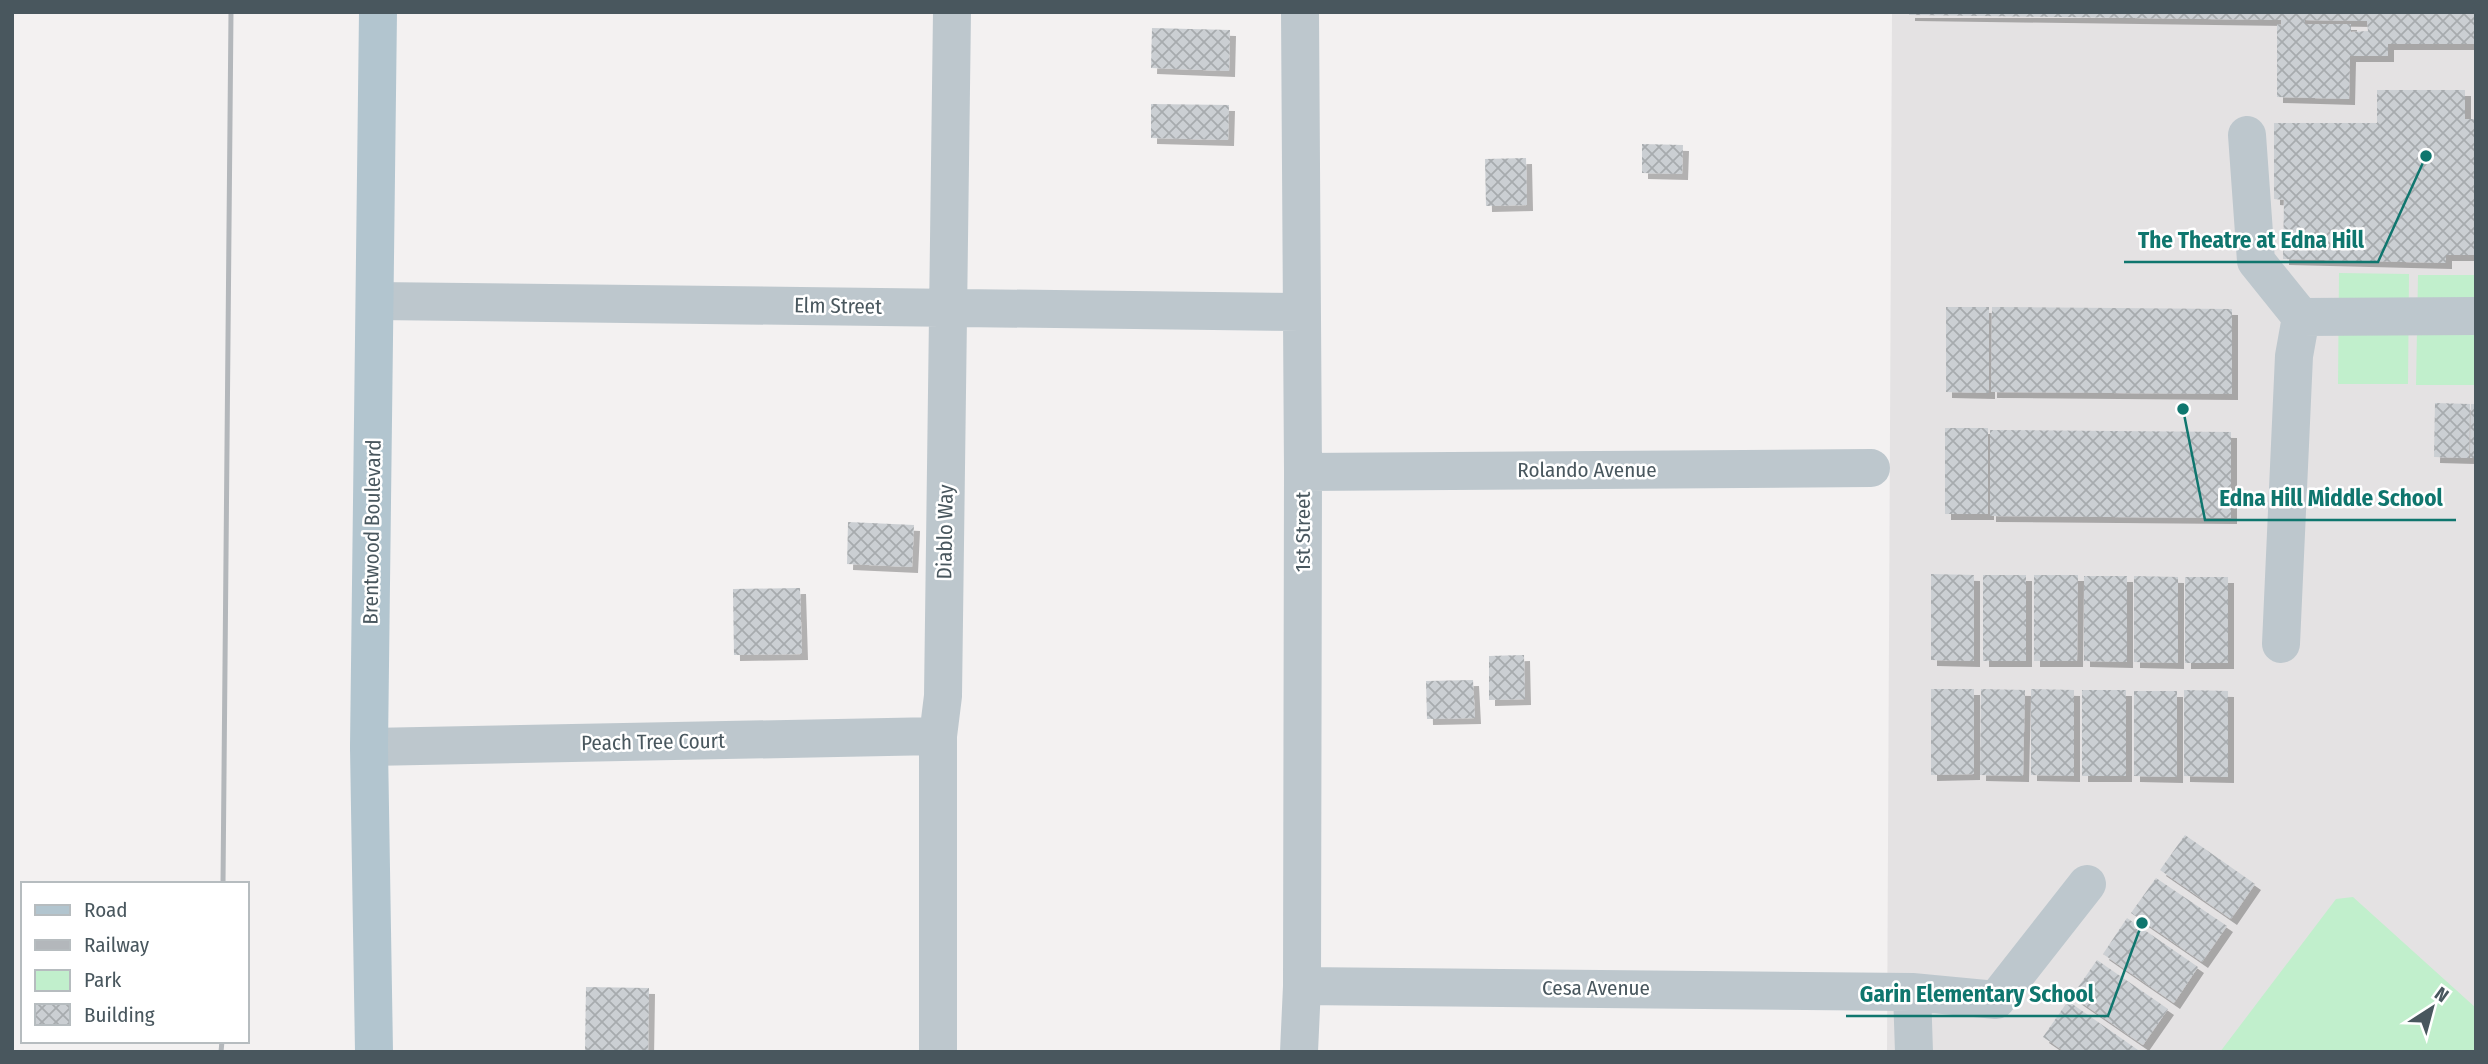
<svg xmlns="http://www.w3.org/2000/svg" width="2488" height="1064" font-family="'Fira Sans Condensed',sans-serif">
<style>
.education{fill:#e4e2e3}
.green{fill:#c1efcc}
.building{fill:url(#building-cross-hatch);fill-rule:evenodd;filter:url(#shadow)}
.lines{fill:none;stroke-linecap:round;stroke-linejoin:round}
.minor{stroke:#bdc7cd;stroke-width:38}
.major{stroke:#b2c5cf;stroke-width:38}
.rail{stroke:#b3b7bb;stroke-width:5}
.labels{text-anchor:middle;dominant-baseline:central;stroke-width:5;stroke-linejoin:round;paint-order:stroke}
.street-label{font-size:21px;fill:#49575e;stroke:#fff}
.leader{fill:none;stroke:#0f766e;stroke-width:2.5}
.callout-dot{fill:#0f766e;stroke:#fff;stroke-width:2.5}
.callout-label{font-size:23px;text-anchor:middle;font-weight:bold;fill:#0f766e;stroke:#fff;stroke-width:5;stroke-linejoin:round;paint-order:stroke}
</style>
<defs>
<pattern id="building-cross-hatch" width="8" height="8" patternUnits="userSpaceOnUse" patternTransform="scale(1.75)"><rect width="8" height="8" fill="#cbcfd3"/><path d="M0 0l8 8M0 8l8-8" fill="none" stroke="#a7abae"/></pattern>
<filter id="shadow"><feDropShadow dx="6" dy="6" stdDeviation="0" flood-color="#0004"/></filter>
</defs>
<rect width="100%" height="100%" fill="#f3f1f1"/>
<path class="education" d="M1892 12H2476V1052H1887Z"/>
<path class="green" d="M2339 273 2409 274 2408 384H2338Z
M2418 275H2476V385H2416Z
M2353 897 2476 1008V1052H2220L2336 899Z"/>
<path class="building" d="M1909 12H2476V44H2388V56H2350L2349 99 2277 97V24L2281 25V20L1909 15ZM2305 20 2367 21 2368 31 2351 32V24H2305Z
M1152 28 1230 30 1229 71 1151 68Z
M2377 90H2465V119H2476V255H2446V263L2283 259 2284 200 2274 199V123H2377Z
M1151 104 1229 105 1228 140 1151 138Z
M1642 144 1683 145 1682 174 1642 173Z
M1526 158 1527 205 1486 206 1485 159Z
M1946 307H1989V393L1946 392Z
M1992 307 2232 309V394L1991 392Z
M2435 403 2470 404 2469 458 2434 457Z
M2471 404H2476V458H2470Z
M1945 428H1988V514H1945Z
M1990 430 2231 432V518L1990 516Z
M848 522 914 525 912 567 847 564Z
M1931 574 1974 575V661L1931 660Z
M1983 575H2026V661H1983Z
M2034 575H2078L2077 661H2034Z
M2084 576H2127V662L2084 661Z
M2134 576 2178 577V663L2134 662Z
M2185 577H2228V663H2185Z
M800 588 802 654 734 655 733 589Z
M1524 655 1525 699 1489 700V656Z
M1473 680 1475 718 1427 719 1426 681Z
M1931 689H1974V774L1931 775Z
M1981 689 2025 690 2023 776 1980 775Z
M2031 689 2074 690V776L2031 775Z
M2082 690H2126V776H2082Z
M2184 690 2228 691V777L2184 776Z
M2134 691H2177V777L2134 776Z
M2185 835 2255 884 2231 919 2160 870Z
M2156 878 2227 926 2202 962 2131 913Z
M2127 918 2198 967 2174 1003 2103 954Z
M2097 960 2168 1009 2143 1045 2072 996Z
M586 987 649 988 648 1052H585Z
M2068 1001 2138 1050 2137 1052H2065L2043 1037Z"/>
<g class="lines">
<path class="minor" d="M2247 135 2256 261 2301 317 2476 316
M375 301 1300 312
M1303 472 1871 468
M2281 644 2294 356 2301 317
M369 747 938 736
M1302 986 1912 992 1914 1052
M1912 992 1996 1000 2087 884
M938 1052V736L943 696 952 12
M1299 1052 1302 986 1303 472 1300 12"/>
<path class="major" d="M374 1052 369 747 378 12"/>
<path class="rail" d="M223 884 231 12
M221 1052 222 1041"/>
</g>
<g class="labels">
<g class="street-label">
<text transform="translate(838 306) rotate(1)">Elm Street</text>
<text x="1587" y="470">Rolando Avenue</text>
<text transform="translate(372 532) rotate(-89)">Brentwood Boulevard</text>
<text transform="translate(945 532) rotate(-89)">Diablo Way</text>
<text transform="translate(1303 532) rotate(-90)">1st Street</text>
<text transform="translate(653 742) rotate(-1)">Peach Tree Court</text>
<text x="1596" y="988">Cesa Avenue</text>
</g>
</g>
<path class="leader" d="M2426 156L2378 262H2124M2183 409L2205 520H2456M2142 923L2108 1016H1846"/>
<g class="callout-dot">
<circle cx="2426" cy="156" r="7"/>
<circle cx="2183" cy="409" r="7"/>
<circle cx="2142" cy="923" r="7"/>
</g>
<g class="callout-label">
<text x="2251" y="248">The Theatre at Edna Hill</text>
<text x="2331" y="506">Edna Hill Middle School</text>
<text x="1977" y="1002">Garin Elementary School</text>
</g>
<rect width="2488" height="1064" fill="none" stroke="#49575e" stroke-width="28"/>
<rect x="21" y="882" width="228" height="161" fill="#ffffff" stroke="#b6bcbf" stroke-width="2"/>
<rect x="35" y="905" width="35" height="10" fill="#b2c5cf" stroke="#b6bcbf" stroke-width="2"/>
<text x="84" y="917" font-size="21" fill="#49575e">Road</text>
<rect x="35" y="940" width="35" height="10" fill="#b3b7bb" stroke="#b6bcbf" stroke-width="2"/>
<text x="84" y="952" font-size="21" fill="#49575e">Railway</text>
<rect x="35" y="970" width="35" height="21" fill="#c1efcc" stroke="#b6bcbf" stroke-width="2"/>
<text x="84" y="987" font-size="21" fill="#49575e">Park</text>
<rect x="35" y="1004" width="35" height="21" fill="url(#building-cross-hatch)" stroke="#b6bcbf" stroke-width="2"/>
<text x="84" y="1022" font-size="21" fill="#49575e">Building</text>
<g transform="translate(2432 1008) rotate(36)" stroke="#ffffff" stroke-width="5" paint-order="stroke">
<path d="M0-5L12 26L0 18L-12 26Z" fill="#49575e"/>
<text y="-10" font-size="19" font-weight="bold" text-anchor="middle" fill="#49575e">N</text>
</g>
</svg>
